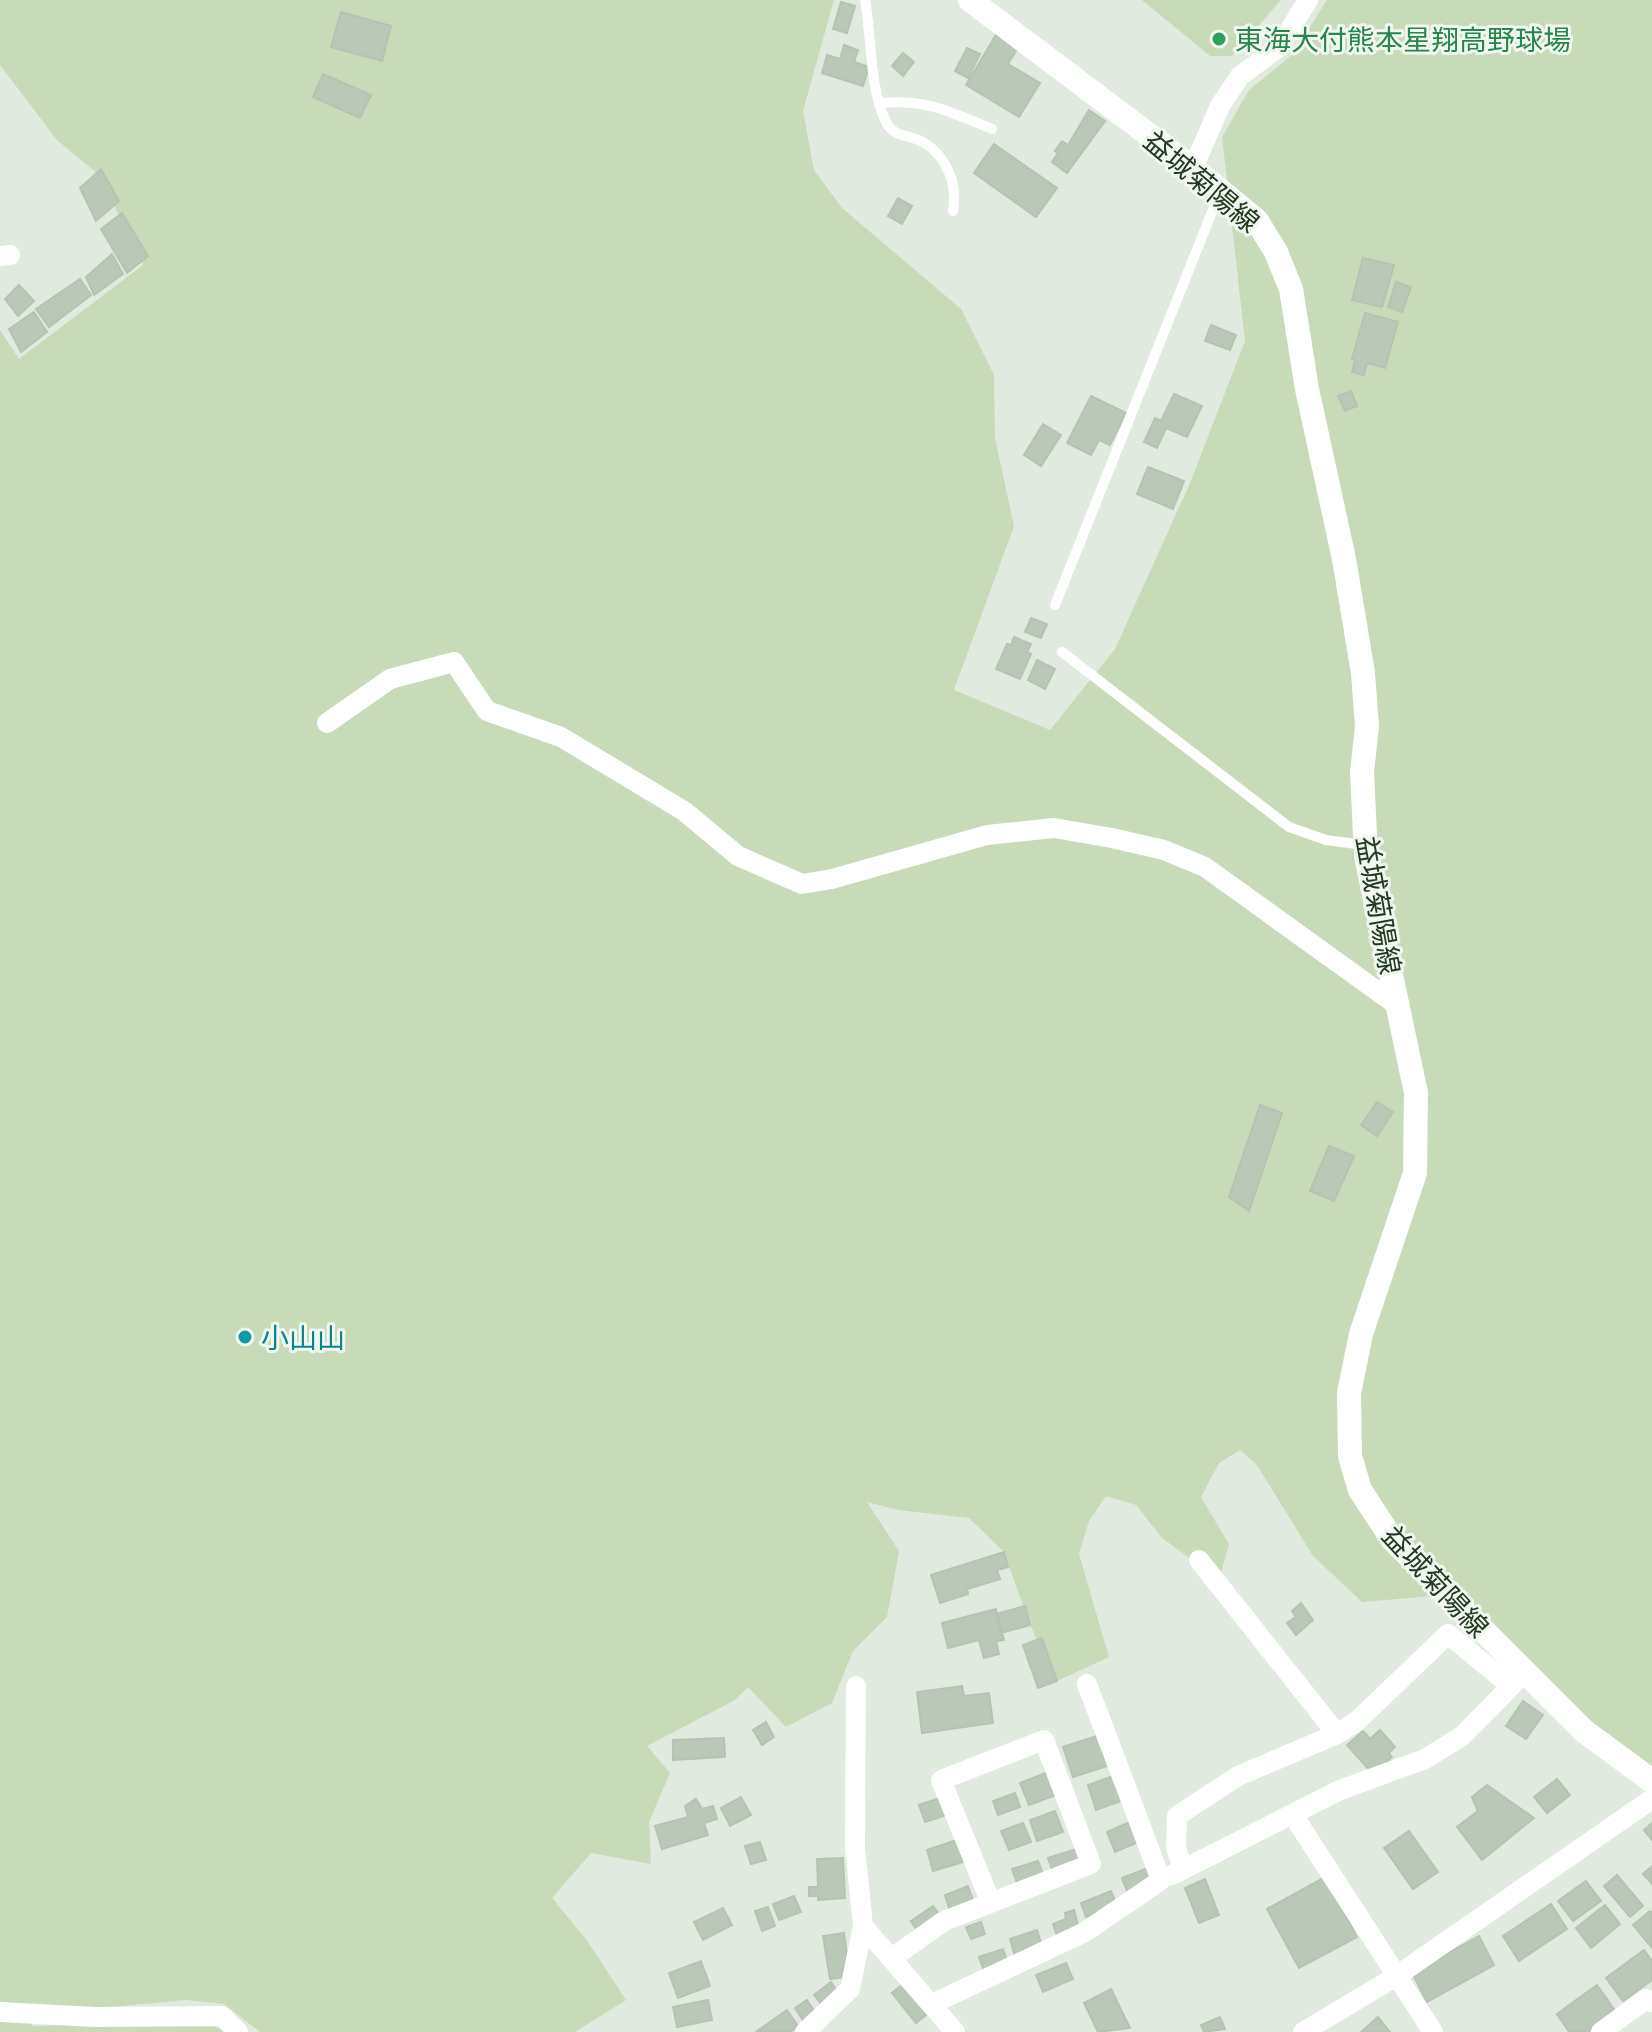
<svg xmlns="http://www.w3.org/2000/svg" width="1652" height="2032" font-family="'Titillium Web','Noto Sans JP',sans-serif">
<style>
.green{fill:#c8dbb8}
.building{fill:#bac8b8;stroke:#b5c3b2;stroke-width:2}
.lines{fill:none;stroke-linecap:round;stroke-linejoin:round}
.service{stroke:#fff;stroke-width:10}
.minor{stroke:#fff;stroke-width:20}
.secondary{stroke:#fff;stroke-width:24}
.leisure-dot{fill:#2e9e5b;stroke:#f1f7f0;stroke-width:3}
.culture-dot{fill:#0f9aa8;stroke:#f1f7f0;stroke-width:3}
.labels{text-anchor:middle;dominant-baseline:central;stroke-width:6;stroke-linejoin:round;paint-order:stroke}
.leisure-label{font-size:28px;fill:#27864d;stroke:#f1f7f0;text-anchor:start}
.street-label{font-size:28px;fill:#213a21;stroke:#f1f7f0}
.culture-label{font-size:28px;fill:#0d838f;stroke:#f1f7f0;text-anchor:start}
</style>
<rect width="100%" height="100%" fill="#e1eadf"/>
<path class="green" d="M0 0H834L803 111 814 170 842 208 961 309 994 375 995 438 1014 526 954 690 1050 730 1115 649 1190 483 1245 341 1222 137 1249 90 1293 54 1327 0H1652V1781L1445 1595 1362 1602 1313 1556 1257 1465 1240 1450 1219 1463 1201 1497 1229 1544 1219 1580 1162 1538 1136 1505 1106 1496 1089 1521 1079 1554 1109 1657 1057 1681 1030 1625 1004 1552 969 1518 898 1510 867 1502 899 1551 887 1617 853 1651 832 1703 786 1727 748 1687 735 1700 647 1746 670 1773 649 1822 651 1864 591 1853 552 1898 586 1939 626 2000 575 2032H260L224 2004 186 2000 100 2008 0 2004V330L19 359 143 265 99 175 57 140 0 65Z
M1142 0H1281L1232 56H1210Z
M0 2020 31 2022 32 2026 202 2021 228 2032H0Z"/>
<path class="building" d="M841 2 855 6 847 33 833 29Z
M341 12 391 26 382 61 331 47Z
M997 33 1019 46 1008 64 1040 83 1019 117 966 85Z
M844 45 858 50 854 62 869 67 863 86 822 73 827 55 840 59Z
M967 48 980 54 968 78 955 71Z
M903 53 914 62 903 76 892 66Z
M323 74 371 95 360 118 313 97Z
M1089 110 1105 121 1067 173 1052 162 1058 153 1055 151 1062 141 1068 145Z
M994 144 1057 188 1036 217 974 173Z
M101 169 119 201 96 221 80 188Z
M898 198 912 206 902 224 888 216Z
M122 213 148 256 127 273 101 229Z
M112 254 123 274 94 295 86 277Z
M1363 258 1394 265 1382 307 1352 300Z
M80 279 91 295 49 327 36 309Z
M1396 282 1411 287 1402 312 1388 307Z
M19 285 34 301 18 316 5 299Z
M34 312 47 332 21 352 9 329Z
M1365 313 1398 322 1385 368 1367 363 1364 375 1352 372 1355 360 1352 359Z
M1211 325 1236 335 1230 350 1205 341Z
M1351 391 1357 406 1345 411 1338 396Z
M1174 394 1202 406 1187 437 1166 428 1157 448 1144 442 1155 418 1161 421Z
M1091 396 1126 413 1110 445 1099 440 1091 455 1067 443Z
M1043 424 1061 435 1041 466 1024 455Z
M1148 467 1184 481 1173 509 1137 494Z
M1031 618 1047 624 1041 638 1025 632Z
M1014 637 1031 644 1027 652 1031 654 1020 679 996 669 1007 644 1011 645Z
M1037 660 1055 669 1045 689 1028 680Z
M1377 1102 1393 1112 1377 1136 1361 1125Z
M1260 1105 1282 1113 1249 1211 1229 1197Z
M1329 1146 1354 1156 1334 1201 1310 1191Z
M1004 1552 1008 1567 997 1570 1000 1579 967 1589 968 1594 940 1603 931 1575Z
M1301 1603 1313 1620 1296 1635 1287 1623 1296 1617 1292 1611Z
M1025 1606 1030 1625 1001 1633 996 1614Z
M996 1609 1004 1640 996 1641 999 1654 984 1658 979 1640 948 1648 942 1623Z
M1042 1638 1057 1681 1038 1688 1023 1645Z
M962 1686 964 1696 989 1693 993 1723 922 1733 917 1692Z
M1523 1701 1543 1715 1526 1739 1506 1726Z
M766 1722 774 1737 762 1745 753 1730Z
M1380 1730 1395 1747 1389 1753 1392 1757 1373 1774 1347 1745 1363 1731 1370 1739Z
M1100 1735 1110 1765 1073 1777 1063 1747Z
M724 1738 725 1757 673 1760V1740Z
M1048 1772 1056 1795 1029 1805 1020 1783Z
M1119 1774 1127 1799 1096 1810 1088 1785Z
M1557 1779 1570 1795 1547 1813 1534 1797Z
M1487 1785 1534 1818 1482 1860 1457 1827 1478 1811 1472 1797Z
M1015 1793 1020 1807 998 1815 993 1801Z
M741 1797 751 1815 730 1826 721 1808Z
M940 1798 946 1815 925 1822 919 1805Z
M696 1799 702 1809 713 1806 717 1819 704 1823 708 1835 662 1849 655 1826 688 1817 685 1806Z
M1055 1811 1063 1832 1037 1841 1030 1820Z
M1134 1820 1143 1840 1115 1852 1107 1832Z
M1023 1823 1031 1842 1009 1850 1001 1831Z
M1652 1823V1840L1644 1830Z
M1409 1831 1438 1872 1413 1889 1384 1848Z
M957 1840 963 1862 933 1871 927 1850Z
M760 1842 766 1860 751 1864 745 1846Z
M1077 1849 1081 1864 1053 1873 1048 1858Z
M843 1858 845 1898 818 1900V1896H809V1887H818L817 1859Z
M1038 1861 1044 1877 1018 1886 1012 1869Z
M1652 1866V1884L1643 1874Z
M1148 1868 1153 1881 1127 1891 1122 1878Z
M1617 1875 1643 1906 1630 1917 1604 1886Z
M1325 1877 1357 1937 1299 1968 1267 1909Z
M1205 1879 1219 1915 1199 1923 1185 1888Z
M1586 1881 1601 1901 1573 1921 1558 1901Z
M968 1886 974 1903 950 1911 945 1895Z
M1111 1891 1117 1906 1086 1917 1081 1903Z
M794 1896 801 1912 779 1920 773 1904Z
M1551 1904 1567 1929 1519 1961 1503 1936Z
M1605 1905 1620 1924 1591 1948 1576 1928Z
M933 1906 942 1918 919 1933 911 1921Z
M768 1907 775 1926 762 1931 755 1911Z
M723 1908 732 1925 703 1940 694 1922Z
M1074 1910 1080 1932 1058 1939 1053 1924 1066 1919 1065 1913Z
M1650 1911 1652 1913V1948L1633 1925Z
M981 1922 985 1934 971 1939 966 1927Z
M1037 1930 1042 1946 1015 1956 1010 1939Z
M844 1933 850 1976 830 1979 823 1936Z
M1479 1936 1494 1965 1427 2002 1412 1973Z
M1003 1949 1008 1963 984 1971 979 1957Z
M1644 1950 1652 1961V1980L1623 2001 1606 1978Z
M701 1961 710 1986 678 1998 669 1973Z
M1066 1963 1073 1979 1043 1992 1036 1975Z
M907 1981 930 2012 916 2023 892 1993Z
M831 1982 837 1991 821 2004 814 1995Z
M1597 1985 1616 2012 1588 2032H1569L1557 2014Z
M1111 1989 1130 2028 1098 2032 1084 2003Z
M708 2000 712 2020 677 2027 673 2007Z
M807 2000 816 2014 804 2022 795 2008Z
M787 2010 798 2026 790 2032H756Z
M1220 2017 1225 2029 1204 2032 1201 2025Z
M1378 2017 1390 2032H1361Z"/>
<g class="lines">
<path class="service" d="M865 0C872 39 869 86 886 122 894 138 909 134 923 142 947 156 958 185 953 211
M880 103C928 99 948 111 992 129
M1055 605 1220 192
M1062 652 1289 827 1326 840 1364 845"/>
<path class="minor" d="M1193 168 1221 104 1240 76 1279 47 1308 0
M0 256 10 255
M327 723 390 679 454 662 487 711 561 737 684 811 738 856 802 884 832 879 987 835 1054 828 1112 838 1164 850 1205 867 1398 1006
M1199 1560 1337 1734
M1293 1815 1433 2032
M1183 1869 1176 1848 1177 1816 1238 1776 1337 1734 1356 1722 1448 1634 1511 1686
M1172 1875 1340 1790 1425 1759 1462 1736 1519 1678
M863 1926 955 2032
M892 1958 944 1921 1091 1864 1044 1740 941 1780 991 1903
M932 2004 1085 1932 1161 1880 1087 1684
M0 2012 94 2017 222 2016 238 2032
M805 2032 850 1989 863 1926 855 1847 856 1686
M1303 2032 1395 1977 1652 1799
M1601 2032 1646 1999 1652 2002"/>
<path class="secondary" d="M970 0 1193 168 1257 221 1276 252 1291 289 1307 389 1344 559 1363 673 1367 726 1362 772 1366 856 1416 1093 1415 1173 1361 1334 1349 1393 1350 1456 1360 1490 1392 1539 1584 1731 1652 1781"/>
</g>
<circle class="leisure-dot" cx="1219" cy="39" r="8"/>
<circle class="culture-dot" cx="245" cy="1337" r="8"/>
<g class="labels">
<g class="leisure-label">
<text x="1235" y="39">東海大付熊本星翔高野球場</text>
</g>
<g class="street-label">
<text transform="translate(1202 181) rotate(40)">益城菊陽線</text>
<text transform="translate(1379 905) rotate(80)">益城菊陽線</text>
<text transform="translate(1436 1581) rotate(47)">益城菊陽線</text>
</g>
<g class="culture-label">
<text x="261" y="1337">小山山</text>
</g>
</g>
</svg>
